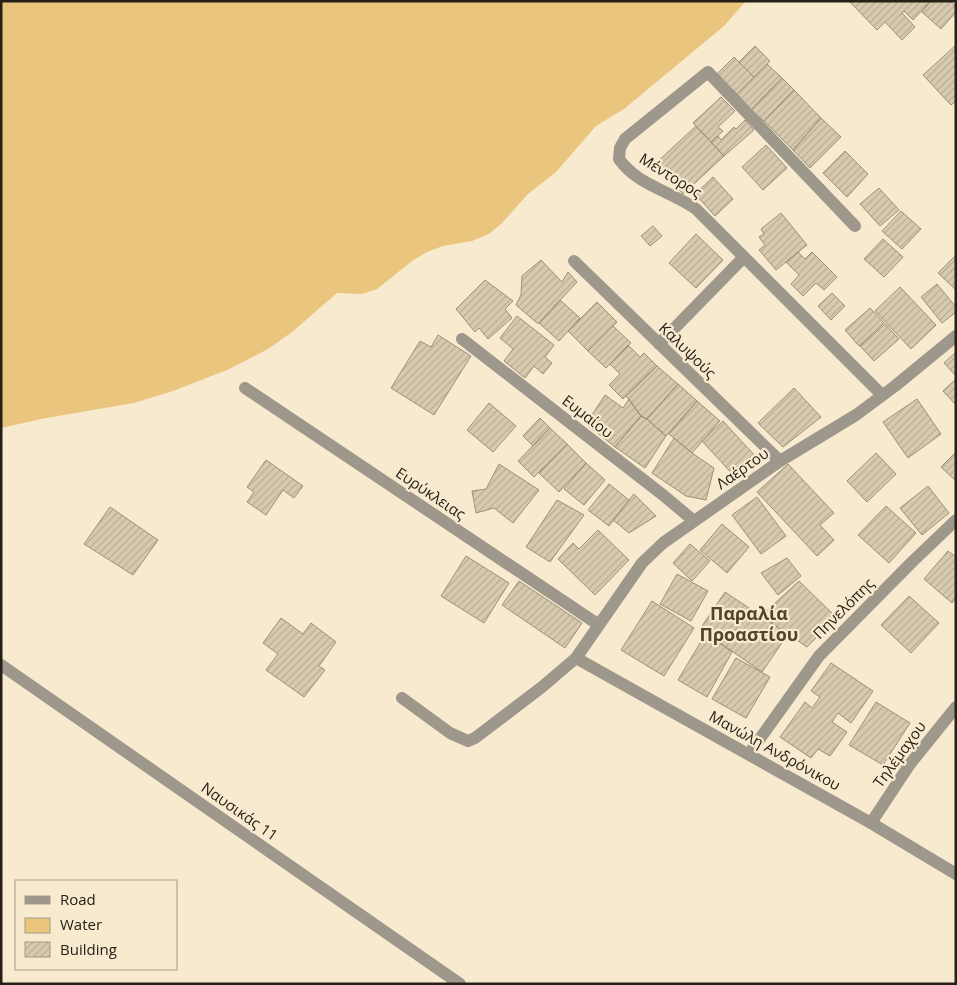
<svg xmlns="http://www.w3.org/2000/svg" width="957" height="985" font-family="'Open Sans',sans-serif">
<style>
.water{fill:#e9c57e}
.building{fill:url(#building-hatch);stroke:#9d9077}
.lines{fill:none;stroke-linecap:round;stroke-linejoin:round}
.minor{stroke:#9d978c;stroke-width:12}
.labels{text-anchor:middle;dominant-baseline:central;stroke-width:4.5;stroke-linejoin:round;paint-order:stroke}
.street-label{font-size:15px;fill:#252016;stroke:#f8eacf}
.quarter-label{font-size:18px;font-weight:bold;fill:#50442d;stroke:#f8eacf}
</style>
<defs>
<pattern id="building-hatch" width="6" height="6" patternUnits="userSpaceOnUse" patternTransform="scale(1.25)"><rect width="6" height="6" fill="#d7caaf"/><path d="M-1 1l2-2M0 6l6-6M5 7l2-2" fill="none" stroke="#b8ad96"/></pattern>
</defs>
<rect width="100%" height="100%" fill="#f8eacf"/>
<path class="water" d="M1 1H746L724 26 624 109 596 126 556 172 528 194 502 223 489 234 472 241 443 246 427 252 412 261 377 289 362 294 337 293 292 332 268 349 227 370 173 391 134 403 46 418 1 428Z"/>
<path class="building" d="M849 1H931L913 20 904 11 902 13 915 27 902 40 885 22 877 30Z
M931 1H950L956 7V12L941 29 922 12Z
M956 45V101L951 105 923 75Z
M755 46 770 61 754 77 739 62Z
M734 57 754 77 737 94 717 74Z
M767 64 782 78 751 110 737 94Z
M782 78 794 90 764 121 751 110Z
M794 90 821 118 793 150 764 121Z
M721 97 735 111 718 127 723 131 711 142 693 123Z
M821 118 841 137 810 168 793 150Z
M745 120 754 130 724 156 711 142 718 136 721 140 734 127 736 129Z
M696 126 724 156 683 194 655 164Z
M766 145 787 168 763 190 742 167Z
M845 151 868 174 847 197 823 173Z
M713 177 733 199 715 216 695 194Z
M879 188 899 210 880 226 860 204Z
M901 211 921 229 902 249 882 231Z
M781 213 807 245 776 270 759 250 765 245 759 237 764 234 761 229Z
M653 226 662 236 650 246 641 236Z
M696 234 723 260 696 288 669 263Z
M883 239 903 257 884 277 864 259Z
M798 252 805 259 812 252 837 277 824 290 816 283 803 296 791 284 799 275 786 262Z
M956 255V290L938 273Z
M541 260 562 282 568 272 577 282 539 323H537L516 305 521 295 522 276Z
M485 280 513 301 505 309 512 318 488 339 479 328 475 332 456 309Z
M937 284 956 307V312L942 323 921 297Z
M900 287 936 325 911 349 875 311Z
M832 293 845 306 831 320 818 306Z
M560 300 580 318 559 341 539 323Z
M597 302 617 322 588 351 568 331Z
M870 308 884 323 859 346 845 330Z
M517 316 554 345 545 357 552 363 543 374 534 366 525 378 504 361 513 349 500 338Z
M885 324 899 339 874 361 860 346Z
M613 326 631 343 606 368 588 351Z
M438 335 471 356 434 415 391 388 420 341 431 347Z
M628 345 640 357 644 353 657 366 623 399 609 385 620 374 610 364Z
M956 352V376L944 363Z
M657 366 678 384 647 419 641 416 626 396Z
M956 379V405L943 391Z
M678 384 697 401 666 436 647 419Z
M794 388 821 417 783 447 758 423Z
M605 395 623 408 629 399 641 416 615 447 586 424Z
M917 399 941 434 908 458 883 422Z
M697 401 720 421 692 453 669 434Z
M489 403 516 426 493 452 467 430Z
M641 416 647 419 666 436 645 468 615 447Z
M540 418 550 428 533 446 523 436Z
M723 421 757 458 736 478 702 441Z
M550 428 567 444 534 477 518 461Z
M674 438 692 453 714 468 706 500 686 496 652 473Z
M567 444 586 463 559 492 539 473Z
M956 452V481L941 467Z
M876 453 896 474 867 502 847 481Z
M266 460 303 486 294 498 283 490 266 515 247 502 254 492 247 487Z
M586 463 605 480 584 505 564 489Z
M499 464 539 490 513 523 494 508 476 513 472 491 486 489Z
M788 464 834 513 820 525 834 540 817 556 757 492Z
M609 484 629 500 609 526 588 510Z
M928 486 949 513 922 535 900 508Z
M634 494 656 516 629 533 613 520Z
M757 497 786 536 761 554 732 515Z
M557 500 584 515 550 562 526 547Z
M886 506 916 533 889 563 858 535Z
M110 507 158 540 133 575 84 544Z
M722 524 749 547 727 573 700 550Z
M598 530 629 560 595 595 558 559 573 543 579 549Z
M690 544 710 561 692 581 673 563Z
M948 551 956 557V598L952 603 924 579Z
M466 556 509 583 484 623 441 596Z
M787 558 801 576 778 595 761 573Z
M677 574 708 591 691 621 660 604Z
M519 581 582 623 565 648 502 605Z
M799 581 836 617 807 647 761 616Z
M725 592 788 634 762 672 700 629Z
M909 596 939 623 911 653 881 625Z
M652 601 694 628 664 676 621 650Z
M281 618 303 634 311 623 336 642 319 666 325 670 304 697 266 670 278 654 263 643Z
M706 633 732 652 707 697 678 680Z
M736 658 770 677 746 718 712 699Z
M831 663 873 691 851 723 838 713 832 722 847 732 830 756 818 749 811 758 780 737 805 702 812 708 820 697 811 691Z
M876 702 910 723 883 765 849 745Z"/>
<g class="lines">
<path class="minor" d="M855 226 708 72 625 139 620 148 619 159C638 186 671 191 696 209L882 395
M574 261 780 461
M462 339 663 495 694 521
M659 344 744 257
M245 388 599 625
M576 658 871 823 956 874
M1 665 460 984
M402 698 450 733 468 741 475 738 542 687 576 658 642 563 663 543 780 461 856 415 895 386 956 336
M749 754 819 656 912 562 956 520
M871 823 910 764 956 707"/>
</g>
<g class="labels">
<g class="street-label">
<text transform="translate(671 175) rotate(32)">Μέντορος</text>
<text transform="translate(688 350) rotate(44)">Καλυψούς</text>
<text transform="translate(588 416) rotate(38)">Ευμαίου</text>
<text transform="translate(742 468) rotate(-35)">Λαέρτου</text>
<text transform="translate(431 493) rotate(34)">Ευρύκλειας</text>
<text transform="translate(843 608) rotate(-45)">Πηνελόπης</text>
<text transform="translate(775 750) rotate(29)">Μανώλη Ανδρόνικου</text>
<text transform="translate(899 754) rotate(-54)">Τηλέμαχου</text>
<text transform="translate(240 811) rotate(35)">Ναυσικάς 11</text>
</g>
<g class="quarter-label">
<text x="749" y="613">Παραλία<tspan x="749" dy="21">Προαστίου</tspan></text>
</g>
</g>
<rect width="957" height="985" fill="none" stroke="#252016" stroke-width="5"/>
<rect x="15" y="880" width="162" height="90" fill="#f8eacf" stroke="#a49985"/>
<rect x="25" y="896" width="25" height="8" fill="#9d978c" stroke="#a49985"/>
<text x="60" y="905" font-size="15" fill="#252016">Road</text>
<rect x="25" y="918" width="25" height="15" fill="#e9c57e" stroke="#a49985"/>
<text x="60" y="930" font-size="15" fill="#252016">Water</text>
<rect x="25" y="942" width="25" height="15" fill="url(#building-hatch)" stroke="#a49985"/>
<text x="60" y="955" font-size="15" fill="#252016">Building</text>
</svg>
